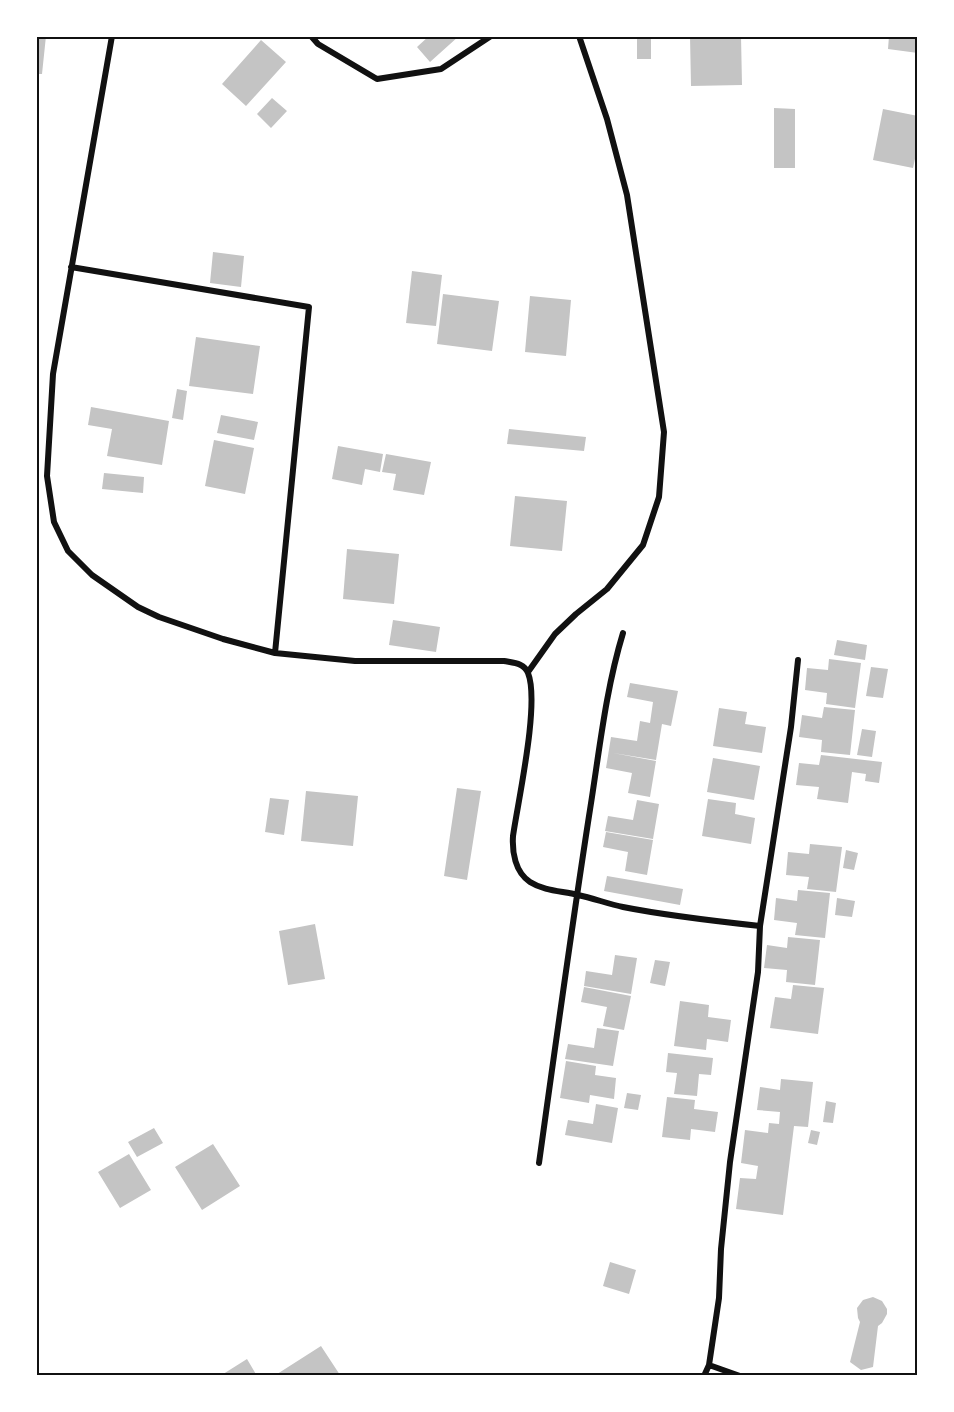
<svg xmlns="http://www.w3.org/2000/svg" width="954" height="1412" font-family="Cabin,sans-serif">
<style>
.building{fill:#c4c4c4}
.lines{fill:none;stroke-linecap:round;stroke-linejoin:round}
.minor{stroke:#111;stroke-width:6}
.neatline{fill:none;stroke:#111;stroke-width:2}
</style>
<rect width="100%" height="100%" fill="#fff"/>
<path class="building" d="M36 36H46L42 74H36Z
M429 36H459L430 62 417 47Z
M637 36H651V59H637Z
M690 36H741L742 85 691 86Z
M889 36H918V53L888 49Z
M261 40 286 62 246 106 222 84Z
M272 98 287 111 271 128 257 114Z
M774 108 795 109V168H774Z
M883 109 918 116V145L913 168 873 160Z
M213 252 244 256 241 287 210 283Z
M412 271 442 275 436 326 406 323Z
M443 294 499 301 492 351 437 344Z
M530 296 571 300 566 356 525 352Z
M196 337 260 346 253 394 189 386Z
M177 389 187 391 183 420 172 418Z
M91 407 169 421 162 465 107 456 112 429 88 425Z
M221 415 258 422 254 440 217 433Z
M509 429 586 437 584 451 507 444Z
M214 440 254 448 245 494 205 486Z
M338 446 383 454 380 472 365 469 362 485 332 479Z
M386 454 431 462 424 495 393 490 396 474 382 472Z
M104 473 144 477 143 493 102 489Z
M515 496 567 501 562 551 510 546Z
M347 549 399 554 394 604 343 599Z
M393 620 440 627 436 652 389 645Z
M837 640 867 645 865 660 834 655Z
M829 659 861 663 855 708 826 704 827 693 805 690 807 668 828 670Z
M871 667 888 669 883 698 866 696Z
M630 683 678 691 671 726 662 724 656 760 613 753 656 761 650 797 628 793 632 773 606 768 611 737 637 741 640 721 650 723 653 702 627 697Z
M824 707 855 710 850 755 821 752 822 740 799 737 802 715 822 718Z
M719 708 747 712 745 724 766 727 762 753 713 746Z
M862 729 876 731 872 757 857 755Z
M821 755 882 762 879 783 865 781 866 774 852 772 848 803 817 799 819 787 796 785 799 763 819 765Z
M713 758 760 766 754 800 707 792Z
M457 788 481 791 467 880 444 876Z
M306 791 358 796 353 846 301 841Z
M270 798 289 800 284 835 265 832Z
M708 799 736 803 735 814 755 818 751 844 702 836Z
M637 800 659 804 653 839 605 831 608 816 633 820Z
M606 832 653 840 647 875 625 871 628 852 603 847Z
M810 844 842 847 836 892 807 889 809 877 786 875 788 852 809 854Z
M846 850 858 853 854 870 843 868Z
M607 876 683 889 680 905 604 891Z
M798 890 830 893 825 938 795 935 797 923 774 920 776 898 797 901Z
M837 898 855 901 852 917 835 915Z
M315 924 325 979 288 985 279 931Z
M788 937 820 940 815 985 786 982 787 970 764 968 767 945 787 948Z
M615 955 637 958 631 994 584 986 586 971 612 975Z
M655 960 670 962 665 986 650 983Z
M793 985 824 988 818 1034 770 1028 775 997 791 999Z
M584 987 631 996 624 1030 603 1026 607 1007 581 1002Z
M680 1001 709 1005 708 1017 731 1020 728 1042 707 1039 706 1050 674 1046Z
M597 1028 619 1031 613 1066 565 1059 568 1044 594 1048Z
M668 1053 713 1058 711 1075 699 1074 697 1096 674 1094 677 1073 666 1072Z
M566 1061 596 1066 595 1075 616 1078 614 1099 590 1095 589 1103 560 1098Z
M781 1079 813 1082 808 1127 794 1126 783 1215 736 1209 740 1178 756 1179 758 1166 741 1163 745 1130 768 1133 769 1123 779 1124 780 1112 757 1110 760 1087 780 1090Z
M627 1093 641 1095 638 1110 624 1108Z
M667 1097 695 1100 694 1109 718 1112 715 1132 691 1129 690 1140 662 1137Z
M826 1101 836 1103 833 1123 823 1122Z
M596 1104 618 1108 612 1143 565 1135 568 1120 593 1124Z
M154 1128 163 1143 137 1157 128 1142Z
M811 1130 820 1132 817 1145 808 1143Z
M213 1144 240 1186 202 1210 175 1167Z
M129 1154 151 1190 120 1208 98 1172Z
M610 1262 636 1270 629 1294 603 1286Z
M873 1297 882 1301 887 1309V1314L882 1323 878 1326 873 1367 861 1370 850 1362 860 1322 858 1318 857 1308 863 1300Z
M321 1346 340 1375 338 1376H274Z
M247 1359 257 1376H220Z"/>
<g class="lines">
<path class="minor" d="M112 36 53 374 47 476 54 522 68 551 92 575 138 607 159 617 223 639 275 653 355 661H504C514 663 524 663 528 673 540 703 518 801 513 836 512 852 515 872 530 882 544 891 562 891 578 895 593 898 608 904 623 907 668 916 714 921 760 926
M311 36 318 44 377 79 441 69 491 36
M71 267 309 307 275 653
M528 672 555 634 576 614 607 589 643 545 659 497 664 432 627 195 607 119 579 36
M539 1163C555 1048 571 932 589 816 599 755 605 692 623 633
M709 1365 740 1376
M704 1376 709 1365 719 1298 721 1249 730 1162 758 972 760 926 791 727 798 660"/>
</g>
<rect width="954" height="1412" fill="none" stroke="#ffffff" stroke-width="75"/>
<rect x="38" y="38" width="878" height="1336" class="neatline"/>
</svg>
